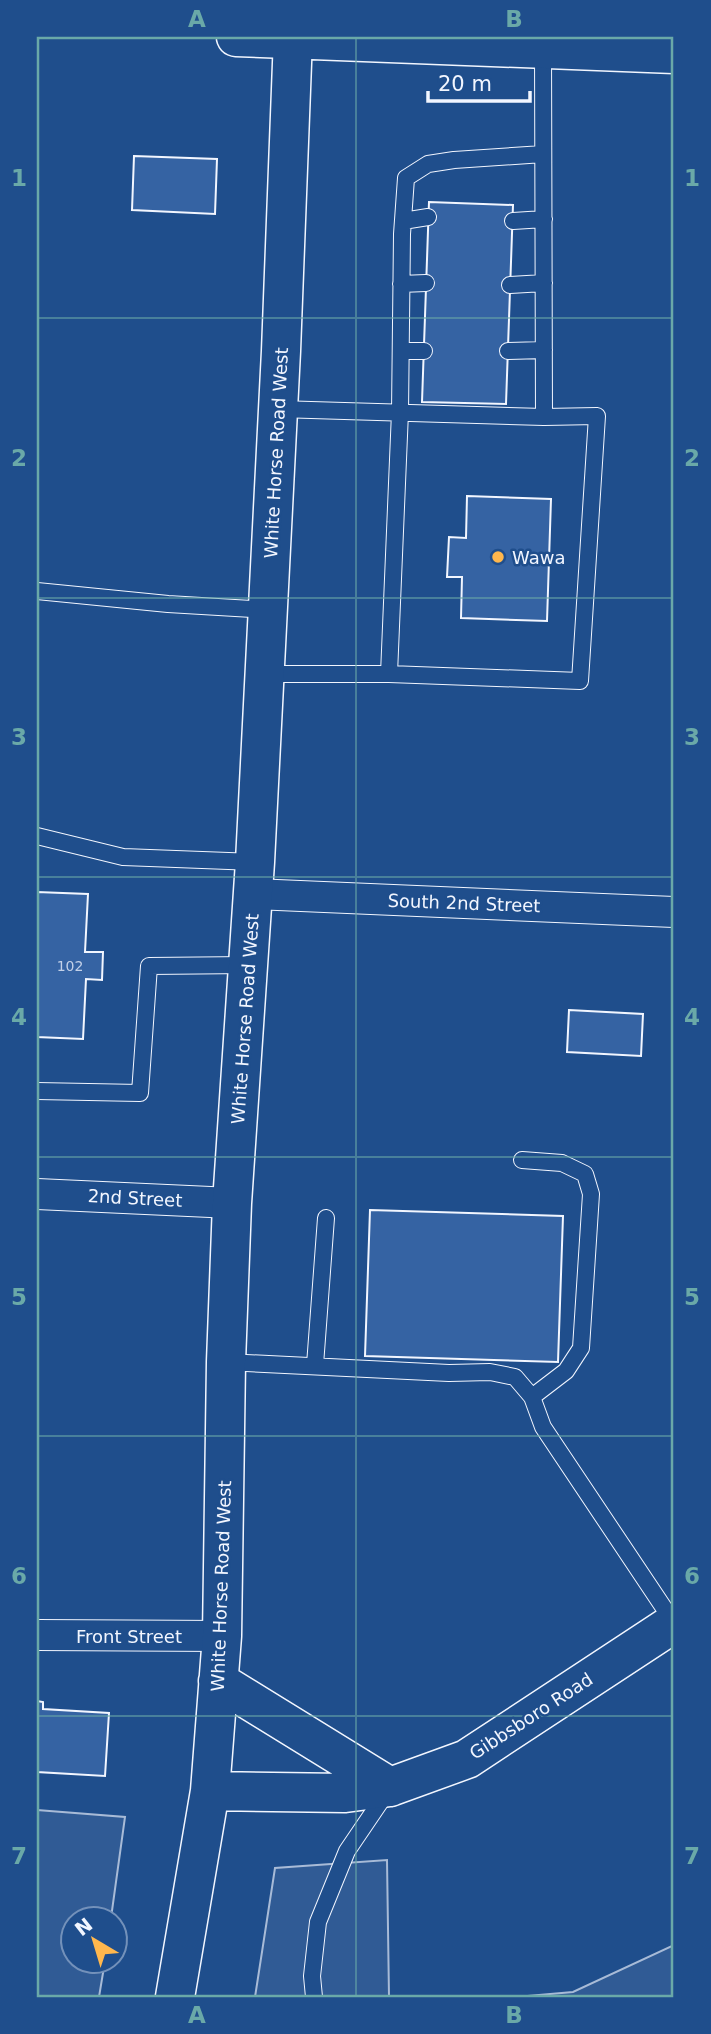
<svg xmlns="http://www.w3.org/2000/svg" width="711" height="2034" font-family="'DejaVu Sans',sans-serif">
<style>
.built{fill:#305b95;stroke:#a8bbd7;stroke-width:2}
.building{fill:#3563a3;stroke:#f2f6ff;stroke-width:2}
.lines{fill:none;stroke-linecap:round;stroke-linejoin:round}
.lane-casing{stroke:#f2f6ff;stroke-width:18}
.street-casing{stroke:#f2f6ff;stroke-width:32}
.secondary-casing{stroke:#f2f6ff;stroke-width:41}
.lane{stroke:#1f4e8c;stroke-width:16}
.street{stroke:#1f4e8c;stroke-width:30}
.secondary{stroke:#1f4e8c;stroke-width:38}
.grid{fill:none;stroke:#6aa9a8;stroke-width:2;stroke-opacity:0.55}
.poi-dot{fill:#ffb74d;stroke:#1f4e8c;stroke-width:2.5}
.labels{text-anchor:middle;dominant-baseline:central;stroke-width:5;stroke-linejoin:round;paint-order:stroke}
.number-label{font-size:14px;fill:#c3d1e8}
.street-label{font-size:18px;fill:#f2f6ff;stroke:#1f4e8c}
.poi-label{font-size:18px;fill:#f2f6ff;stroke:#1f4e8c;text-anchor:start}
.neatline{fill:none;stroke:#6aa9a8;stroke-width:2.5}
.grid-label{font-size:23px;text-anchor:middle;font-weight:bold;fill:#6aa9a8}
</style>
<rect width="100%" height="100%" fill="#1f4e8c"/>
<path class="built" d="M37 1810 125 1817 111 1918H74V1960L105 1961 99 1997H37Z
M387 1860 389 1997H255L275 1868Z
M674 1945V1997H516L573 1992Z"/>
<path class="building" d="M134 156 217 159 215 214 132 210Z
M429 202 513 205 506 404 422 402Z
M467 496 551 499 547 621 461 618 462 577H447L449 537 466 538Z
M37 892 88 894 85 952H103L102 980 86 979 83 1039 37 1037Z
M569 1010 643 1014 641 1056 567 1052Z
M370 1210 563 1216 558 1362 365 1356Z
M37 1701 43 1702V1709L109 1713 105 1776 37 1772Z"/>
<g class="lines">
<g class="lane-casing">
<path id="lane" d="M403 221 428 217
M513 221 544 219
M401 284 426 283
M510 285 544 283
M401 351H424
M508 351 544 350
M278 409 544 417
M37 591 168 604 268 610
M264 674H389L400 412 402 234 406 178 428 164 454 160 543 154
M389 674 580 681 597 416 544 417 543 48
M37 836 123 857 255 862
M37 1091 140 1093 149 966 248 965
M522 1160 562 1163 585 1174 591 1194 581 1348 566 1371 532 1397
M226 1362 449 1373 490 1372 515 1377 532 1397 543 1427 674 1623
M315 1365 326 1218
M314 1997 312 1976 318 1922 347 1851 387 1792"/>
</g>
<g class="street-casing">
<path id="street" d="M253 894 674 912
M37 1194 232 1203
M37 1635 222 1636"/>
</g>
<g class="secondary-casing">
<path id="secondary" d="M236 37 674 54
M218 1681 390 1787
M210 1791 345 1793 390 1787 467 1759 674 1623
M175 1997 210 1791 222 1636 226 1362 232 1203 255 862 281 351 293 37"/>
</g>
<use href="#lane" class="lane"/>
<use href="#street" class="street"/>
<use href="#secondary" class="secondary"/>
</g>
<path class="grid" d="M356 37V1997M37 318H674M37 598H674M37 877H674M37 1157H674M37 1436H674M37 1716H674"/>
<circle class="poi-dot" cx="498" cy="557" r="7"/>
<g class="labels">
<g class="number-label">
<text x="70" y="966">102</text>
</g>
<g class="street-label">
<text transform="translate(276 453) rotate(-87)">White Horse Road West</text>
<text transform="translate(464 903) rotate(2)">South 2nd Street</text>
<text transform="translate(245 1019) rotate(-86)">White Horse Road West</text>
<text transform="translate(135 1198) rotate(3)">2nd Street</text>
<text transform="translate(221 1586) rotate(-88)">White Horse Road West</text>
<text x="129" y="1636">Front Street</text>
<text transform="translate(531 1716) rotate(-33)">Gibbsboro Road</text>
</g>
<g class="poi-label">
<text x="512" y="557">Wawa</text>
</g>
</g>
<rect width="711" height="2034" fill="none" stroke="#1f4e8c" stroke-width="77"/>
<g transform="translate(94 1940) rotate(322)"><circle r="33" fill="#1f4e8c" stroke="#7391ba" stroke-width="2"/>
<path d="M0-5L12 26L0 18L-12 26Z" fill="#ffb74d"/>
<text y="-10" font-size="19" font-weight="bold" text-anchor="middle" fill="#f2f6ff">N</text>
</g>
<path d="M428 91v10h102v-10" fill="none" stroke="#f2f6ff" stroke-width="3.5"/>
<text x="438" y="91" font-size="21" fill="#f2f6ff" stroke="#1f4e8c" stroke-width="5" paint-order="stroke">20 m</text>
<rect x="38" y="38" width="634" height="1958" class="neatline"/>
<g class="grid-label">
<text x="197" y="27">A</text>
<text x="514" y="27">B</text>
<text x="19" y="186">1</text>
<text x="692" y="186">1</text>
<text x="19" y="466">2</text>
<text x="692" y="466">2</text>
<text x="19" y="745">3</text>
<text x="692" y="745">3</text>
<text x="19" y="1025">4</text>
<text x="692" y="1025">4</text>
<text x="19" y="1305">5</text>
<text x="692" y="1305">5</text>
<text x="19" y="1584">6</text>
<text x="692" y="1584">6</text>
<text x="19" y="1864">7</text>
<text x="692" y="1864">7</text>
<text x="197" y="2023">A</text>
<text x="514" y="2023">B</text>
</g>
</svg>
